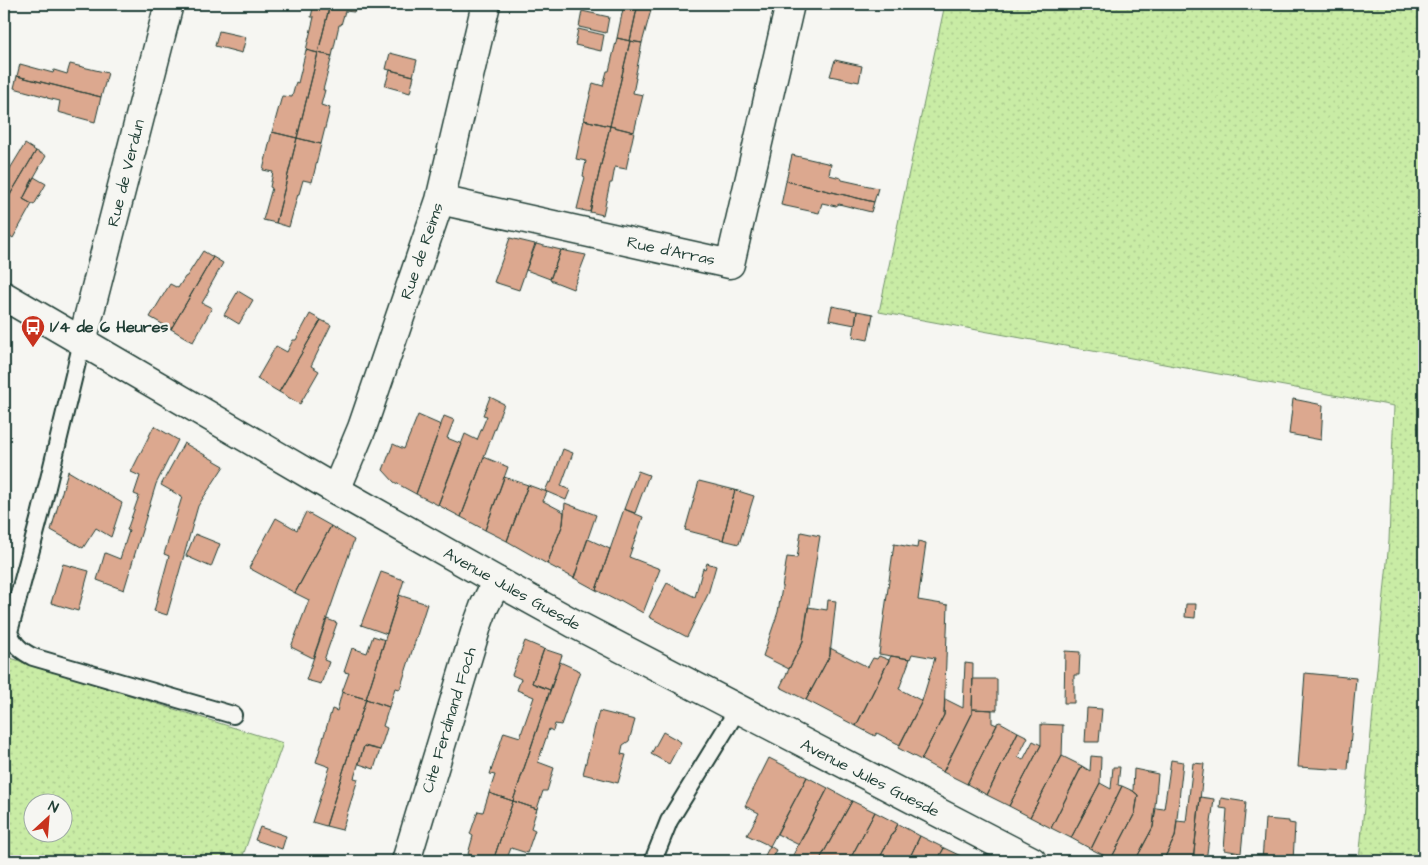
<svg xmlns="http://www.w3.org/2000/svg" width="1428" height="865" font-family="'Architects Daughter',sans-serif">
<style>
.grass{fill:url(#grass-dots);stroke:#74946c;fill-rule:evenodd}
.building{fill:#dca88f;stroke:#1f3d34}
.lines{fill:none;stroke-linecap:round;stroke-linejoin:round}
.lane-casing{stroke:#1f3d34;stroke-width:20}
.street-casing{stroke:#1f3d34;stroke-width:31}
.primary-casing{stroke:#1f3d34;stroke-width:31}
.lane{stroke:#f6f6f2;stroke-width:16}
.street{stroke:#f6f6f2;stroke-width:28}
.primary{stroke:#f6f6f2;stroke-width:28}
.labels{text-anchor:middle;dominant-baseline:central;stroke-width:4.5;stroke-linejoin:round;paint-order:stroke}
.street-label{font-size:16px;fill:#1f3d34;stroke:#f6f6f2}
.poi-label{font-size:16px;font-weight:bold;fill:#1f3d34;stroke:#f6f6f2;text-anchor:start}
</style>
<defs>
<pattern id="grass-dots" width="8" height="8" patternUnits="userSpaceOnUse" patternTransform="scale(1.25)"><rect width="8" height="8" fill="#c9eca5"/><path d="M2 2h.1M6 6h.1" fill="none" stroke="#accb8f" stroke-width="1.8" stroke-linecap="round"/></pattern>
</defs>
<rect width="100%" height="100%" fill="#f6f6f2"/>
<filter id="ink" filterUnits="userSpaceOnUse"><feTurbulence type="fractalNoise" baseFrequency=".02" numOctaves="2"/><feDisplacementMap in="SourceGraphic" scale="10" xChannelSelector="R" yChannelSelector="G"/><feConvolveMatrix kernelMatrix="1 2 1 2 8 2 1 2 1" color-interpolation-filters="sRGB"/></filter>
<g filter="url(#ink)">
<path class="grass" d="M945 4H1424V861H1359L1389 541 1394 406 879 312Z
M4 656 283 743 241 861H4ZM32 802H62V832H32Z"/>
<path class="building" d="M314 4H330L318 53 306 50 314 17H311Z
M330 4H356L354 12 345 11 341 25H339L332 56 318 53Z
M624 4H638L630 41 617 38Z
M638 4H654L653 10H651L642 43 630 41Z
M582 11 609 17 606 33 579 27Z
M578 29 604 35 601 51 575 45Z
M219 31 246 37 242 53 215 46Z
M617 38 630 41 610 126 584 120 593 83 603 86 607 71H609Z
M630 41 642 43 635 78H636L633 93 643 95 634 132 610 126Z
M306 50 318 53 297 138 272 132 282 96 292 97 296 82 298 83Z
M318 53 332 56 323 90H325L321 105 330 108 321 144 297 138Z
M390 53 417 60 413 76 386 69Z
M835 60 862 66 859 82 830 76Z
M20 64 53 73 54 70 67 74 70 64 108 73 101 97 17 76Z
M390 70 414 76 410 93 385 86Z
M17 76 101 97 95 122 58 112 60 101 47 98V97L14 88Z
M584 120 610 126 590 212 577 209 585 177 583 176 586 161 576 159Z
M610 126 634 132 626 169 615 167 612 183H610L603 215 590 212Z
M272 132 297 138 276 223 263 220 272 188 270 187 273 172 263 170Z
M297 138 321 144 312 182 303 180 299 194H298L289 227 276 223Z
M25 144 36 151 4 205V176L6 171 8 172Z
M36 151 46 156 30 184V186L23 199 32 204 13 238 4 232V205Z
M792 155 831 164 829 175 841 178 842 180 878 188 874 202 786 181Z
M34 177 46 184 34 205 23 199Z
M786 181 874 202 871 212 839 204 836 206 822 203 819 213 781 205Z
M510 238 535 244 519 290 494 282Z
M536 244 561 250 550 279 526 270Z
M561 250 586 255 573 289 550 280Z
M203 251 213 257 171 329 150 317 170 284 178 288 185 277 187 276Z
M213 257 223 263 208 290 209 291 202 303 212 308 193 342 171 329Z
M238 291 253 300 239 324 224 315Z
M832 306 857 311 855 325 829 320Z
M857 311 873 314 868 340 853 337Z
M310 314 321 320 279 392 257 379 276 346 287 352 293 340H296Z
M321 320 331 325 311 366 319 371 300 404 279 392Z
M490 397 504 404 461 517 438 505 465 434 477 440 487 416 483 415Z
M1293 399 1323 405 1321 440 1289 434Z
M418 415 441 425 416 494 394 482 383 470 393 444 404 449Z
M444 416 454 420 447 438 462 444 438 505 416 494Z
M154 426 178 440 156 484 124 590 97 580 105 553 120 559 129 531 127 530 139 496 134 494 140 476 131 472Z
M184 443 224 466 198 506 167 615 154 611 169 556 164 554 182 497 161 485Z
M563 449 573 453 561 486 570 490 566 500 545 491 549 482 551 483Z
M484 457 508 467 485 530 461 517Z
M68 471 122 503 111 537 96 528 83 548 51 530Z
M638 471 649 475 635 513 624 509Z
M504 477 528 485 507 541 485 530Z
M699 481 735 490 723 540 685 530Z
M528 485 547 492 543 501 564 512 563 524 547 564 507 541Z
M735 490 754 496 739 544 723 540Z
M565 503 596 515 574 578 547 564 563 524Z
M624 509 643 517 629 557 660 569 643 613 620 600 619 602 596 590Z
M306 512 331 526 295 593 249 568 276 518 297 530Z
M331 526 354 540 313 658 291 647 309 600 295 593Z
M801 532 820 536 803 641 789 669 763 656 778 612 787 557 797 558Z
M195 534 220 544 211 567 186 556Z
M588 539 610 549 596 590 574 578Z
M918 541 926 543 918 600 948 605 944 715 921 760 898 748 922 701 935 658 912 654 910 659 879 654 894 544 917 548Z
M707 563 716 566 708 594 687 637 649 617 667 583 695 597 703 568 705 569Z
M63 564 89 571 78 611 51 603Z
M381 572 404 580 387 634 361 625Z
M399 595 427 604 400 689 395 688 389 707 366 699Z
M828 600 836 601 830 655 806 700 780 687 803 641 808 607 827 610Z
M1186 604H1196L1195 618 1185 617Z
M327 619 337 623 324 660 329 662 321 684 306 680Z
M373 636 385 640 366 699 342 692 349 673 344 672 352 648 367 653Z
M525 641 544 649 532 683 550 690 513 801 489 793 495 775 490 774 504 732 520 737 534 697 517 690 521 679 512 675Z
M830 648 868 667 873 658 877 659 879 656 889 660 856 726 806 700 830 655Z
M544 649 562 655 550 690 532 683Z
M1065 651 1080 652 1079 675H1074V703H1064Z
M891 656 910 659 899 689 922 701 900 745 877 733 875 736 856 726Z
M560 662 580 671 561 725 555 724 553 731 549 729 538 762 554 768 547 791H543L537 809 513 801Z
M965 663 973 664 972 714 943 772 921 760 944 715 945 699 963 708Z
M1305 673 1356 678 1348 770 1298 767Z
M973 679H997V710L972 709Z
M342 692 366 699 326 826 312 822 330 767 316 762 332 709 337 711Z
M366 699 389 707 383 726 387 728 380 750 364 746 354 778 358 779 342 830 326 826Z
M1087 708 1102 709 1099 742H1085Z
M972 709 992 710V723L997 725 967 784 943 772 972 714Z
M599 711 635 720 629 741 623 745 621 754 626 755 618 783 583 774Z
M1000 722 1018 732 987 795 967 784 997 725V723Z
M1041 724 1063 725 1062 756 1030 817 1009 806 1041 745Z
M663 732 681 742 669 764 651 754Z
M1018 732 1028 737 1018 757 1023 760 1033 741 1041 745 1009 806 987 795Z
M364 746 380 750 374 769 359 764Z
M1062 756 1082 766 1051 828 1030 817Z
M1091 756 1101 757 1100 783 1071 838 1051 828 1082 766 1090 771Z
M769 758 807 777 770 846 747 835 759 813 745 806Z
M1171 760 1183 762 1175 837 1163 861H1135L1153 827 1156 808 1164 809Z
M1193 763 1204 764 1193 861H1163L1175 837 1177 821 1186 822Z
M1113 767H1120L1118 785 1122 786 1091 849 1071 838 1100 783 1111 789Z
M1134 769 1158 774 1153 827 1135 861H1115L1111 859 1135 813 1138 795 1133 791Z
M807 777 828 788 799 845 777 834Z
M1122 786 1133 791 1138 795 1135 813 1111 859 1091 849Z
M828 788 852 801 819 861H801L792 857Z
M489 793 513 801 493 861H480L481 859 468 854 473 836 470 834 478 811 483 812Z
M1200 797 1214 799 1212 815 1206 861H1193Z
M1221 798 1246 802 1241 853 1224 850 1227 809 1220 808Z
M513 801 537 809 531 828 535 830 527 853 511 848 506 861H493Z
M852 801 875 812 849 861H819Z
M875 812 898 824 878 861H849Z
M1265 819 1289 821V823L1295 824 1293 861H1262Z
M898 824 920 836 908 861H878Z
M260 827 286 836 282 849 255 840Z
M920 836 944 848 937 861H908Z
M770 846 776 850 770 861H762Z
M944 848 967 859 966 861H937Z"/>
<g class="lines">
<g class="lane-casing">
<path id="lane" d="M82 342 40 516 9 632C14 645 21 651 33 657L233 715
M653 861 669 821 738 709"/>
</g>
<g class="street-casing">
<path id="street" d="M440 200 730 264 790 4
M82 342 169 4
M336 490 362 428 440 200 486 4
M406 861 477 626 484 607 497 581"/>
</g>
<g class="primary-casing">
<path id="primary" d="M4 296 336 490 497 581 573 623 1032 861"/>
</g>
<use href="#lane" class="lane"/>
<use href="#street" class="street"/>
<use href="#primary" class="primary"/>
</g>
</g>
<defs>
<g id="bus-pin" transform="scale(1.25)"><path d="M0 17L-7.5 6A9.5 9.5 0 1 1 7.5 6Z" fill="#c8321e" stroke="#f6f6f2"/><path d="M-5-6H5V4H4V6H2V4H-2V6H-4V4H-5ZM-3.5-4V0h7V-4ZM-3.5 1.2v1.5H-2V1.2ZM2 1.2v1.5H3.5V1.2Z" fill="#fff"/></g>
</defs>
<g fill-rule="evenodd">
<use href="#bus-pin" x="33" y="327"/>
</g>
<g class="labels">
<g class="street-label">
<text transform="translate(126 173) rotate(-76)">Rue de Verdun</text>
<text transform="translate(422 251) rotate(-71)">Rue de Reims</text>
<text transform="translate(671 251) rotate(12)">Rue d'Arras</text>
<text transform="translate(512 589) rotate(29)">Avenue Jules Guesde</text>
<text transform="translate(449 720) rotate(-73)">Cite Ferdinand Foch</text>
<text transform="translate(870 778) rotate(27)">Avenue Jules Guesde</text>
</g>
<g class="poi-label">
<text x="50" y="327">1/4 de 6 Heures</text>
</g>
</g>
<rect width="1428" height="865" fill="none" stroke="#f6f6f2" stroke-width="20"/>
<rect x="10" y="10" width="1408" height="845" fill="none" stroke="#1f3d34" stroke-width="2" filter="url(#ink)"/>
<g transform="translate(48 818) rotate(26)"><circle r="24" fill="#f6f6f2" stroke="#a0aca6"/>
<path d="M0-4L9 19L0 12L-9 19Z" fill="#c8321e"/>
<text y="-8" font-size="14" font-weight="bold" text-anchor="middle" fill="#1f3d34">N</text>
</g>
</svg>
